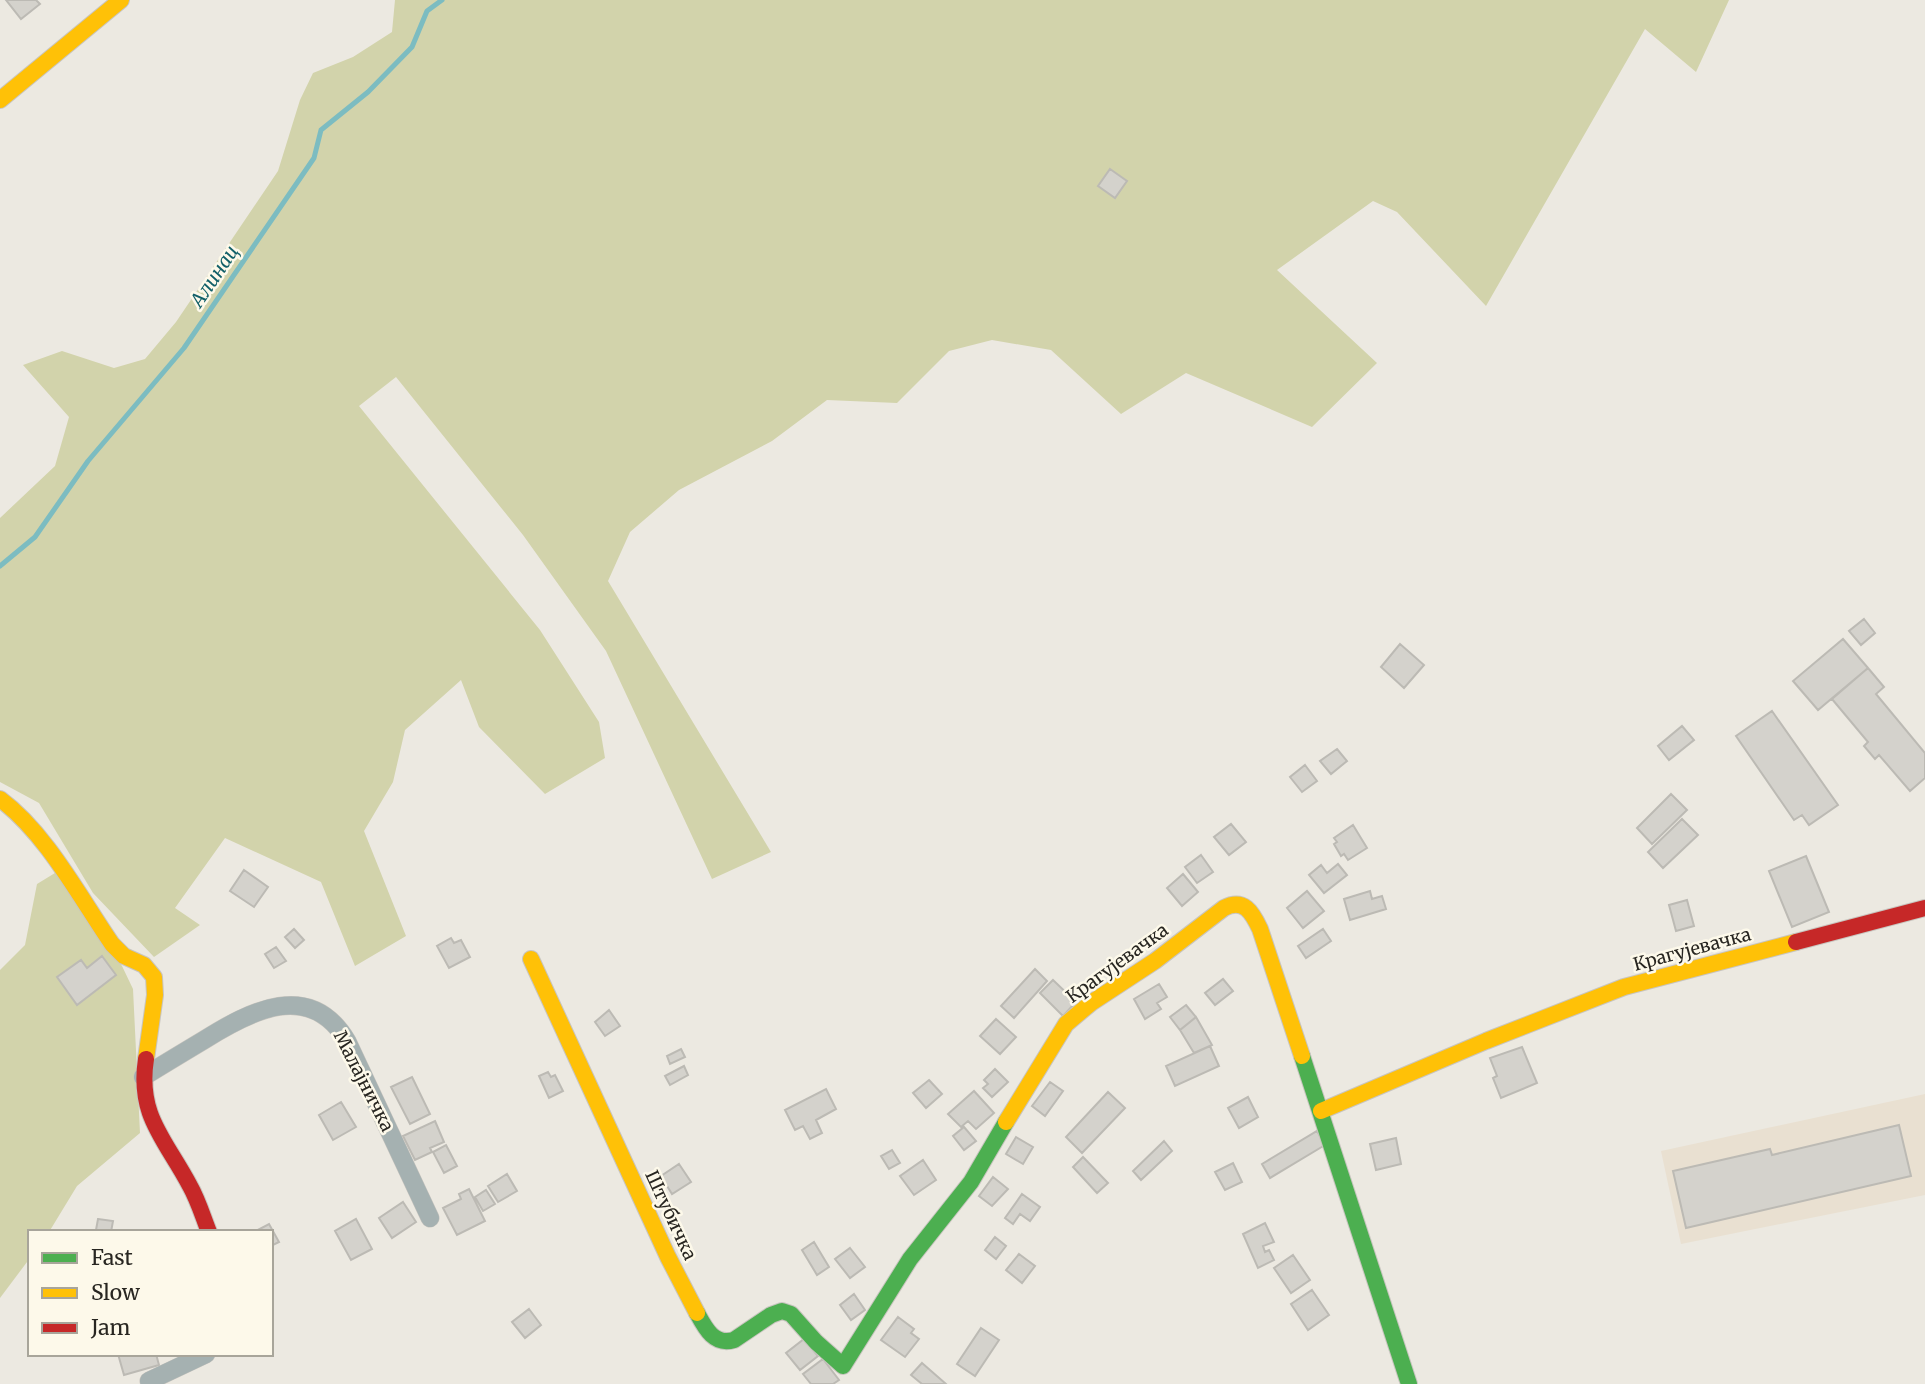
<svg xmlns="http://www.w3.org/2000/svg" width="1925" height="1384" font-family="Merriweather,serif">
<style>
.industrial{fill:#e9e0d1}
.green{fill:#d2d3ab}
.lines{fill:none;stroke-linecap:round;stroke-linejoin:round}
.stream{stroke:#7cbcc1;stroke-width:5}
.building{fill:#d4d2cc;stroke:#bcbab4;stroke-width:2}
.street-casing{stroke:#c8c5bf;stroke-width:19}
.fast-casing{stroke:#c8c5bf;stroke-width:18}
.slow-casing{stroke:#c8c5bf;stroke-width:18}
.jam-casing{stroke:#c8c5bf;stroke-width:18}
.street{stroke:#a5b1b1;stroke-width:18}
.fast{stroke:#4caf50;stroke-width:16}
.slow{stroke:#ffc107;stroke-width:16}
.jam{stroke:#c62828;stroke-width:16}
.labels{text-anchor:middle;dominant-baseline:central;stroke-width:5;stroke-linejoin:round;paint-order:stroke}
.street-label{font-size:18px;fill:#282621;stroke:#fdf9ea}
.water-label{font-size:19px;font-style:italic;fill:#126068;stroke:#fdf9ea}
</style>
<rect width="100%" height="100%" fill="#ece9e1"/>
<path class="industrial" d="M1925 1094V1195L1681 1244 1661 1151Z"/>
<path class="green" d="M395 0H1729L1696 72 1645 29 1486 306 1397 212 1373 201 1277 270 1377 363 1312 427 1186 373 1121 414 1051 350 992 340 949 351 897 403 827 400 772 441 679 490 630 532 608 581 771 852 712 879 606 651 523 535 396 377 359 406 540 630 599 722 605 758 545 794 479 727 461 680 405 730 393 782 364 831 406 936 355 966 321 882 225 838 175 908 200 925 154 957 93 893 39 803 0 782V518L55 466 69 417 23 365 62 351 114 368 145 359 176 322 278 171 300 100 313 73 353 57 392 32Z
M55 873 122 966 133 989 140 1133 77 1186 49 1232H30V1258L0 1298V970L25 945 37 884Z"/>
<g class="lines">
<path class="stream" d="M0 566 35 537 88 461 184 348 314 158 321 130 368 92 412 47 427 11 442 0"/>
</g>
<path class="building" d="M6 0H36L40 4 21 19Z
M1110 169 1127 181 1115 198 1098 186Z
M1864 619 1875 633 1861 645 1849 631Z
M1843 639 1868 668 1818 710 1793 681Z
M1400 644 1424 665 1404 688 1381 667Z
M1868 668 1884 687 1876 694 1925 753V778L1910 791 1879 755 1875 759 1864 746 1868 742 1832 699Z
M1772 711 1838 805 1809 825 1802 815 1794 820 1736 736Z
M1682 726 1694 740 1669 760 1658 746Z
M1337 749 1347 761 1331 774 1320 761Z
M1305 765 1317 781 1302 792 1290 777Z
M1671 794 1687 810 1652 844 1637 828Z
M1682 819 1698 835 1663 868 1648 852Z
M1231 824 1246 842 1229 855 1214 837Z
M1353 825 1367 848 1348 860 1344 854 1341 856 1334 844 1337 842 1334 838Z
M1201 855 1213 872 1197 883 1185 867Z
M1806 856 1829 912 1792 927 1769 871Z
M1338 864 1347 875 1324 893 1309 875 1321 865 1327 873Z
M244 870 268 887 254 907 230 891Z
M1183 874 1198 892 1182 906 1167 888Z
M1307 891 1324 911 1303 928 1287 908Z
M1370 891 1372 899 1382 896 1386 909 1350 920 1344 899Z
M1687 900 1694 926 1676 931 1669 905Z
M294 929 304 940 295 948 285 937Z
M1323 929 1331 941 1306 958 1298 946Z
M451 938 454 943 461 940 470 957 449 968 437 946Z
M276 947 286 961 274 968 265 954Z
M102 956 116 975 77 1005 57 977 81 960 87 968Z
M1035 969 1047 981 1014 1018 1001 1006Z
M1223 979 1233 991 1215 1005 1205 993Z
M1053 980 1076 1002 1063 1016 1040 993Z
M1159 984 1167 997 1157 1003 1161 1009 1145 1019 1134 999Z
M1186 1005 1196 1017 1180 1030 1170 1017Z
M609 1010 620 1026 605 1036 595 1022Z
M1196 1017 1212 1045 1194 1053 1180 1030Z
M996 1019 1016 1037 1000 1054 980 1036Z
M1210 1046 1219 1066 1175 1086 1166 1066Z
M1522 1047 1537 1083 1501 1098 1493 1078 1497 1076 1490 1058Z
M681 1049 685 1057 670 1064 667 1056Z
M684 1066 688 1075 670 1085 665 1076Z
M995 1069 1008 1082 992 1097 983 1088 988 1084 984 1080Z
M548 1072 551 1077 555 1075 563 1091 549 1098 539 1076Z
M412 1077 430 1114 410 1124 391 1087Z
M929 1080 942 1094 926 1108 913 1093Z
M1050 1082 1063 1091 1045 1116 1032 1106Z
M826 1089 836 1109 816 1120 822 1133 810 1139 803 1126 795 1130 785 1110Z
M974 1091 994 1113 976 1129 968 1121 961 1127 948 1114Z
M1108 1092 1125 1108 1082 1153 1066 1137Z
M1248 1097 1258 1117 1239 1128 1228 1108Z
M341 1102 356 1127 333 1140 319 1115Z
M435 1121 444 1142 430 1148 432 1152 415 1160 403 1136Z
M1899 1125 1911 1176 1686 1228 1673 1171 1770 1149 1772 1155Z
M964 1127 976 1141 964 1150 953 1136Z
M1317 1131 1325 1145 1270 1178 1262 1164Z
M1016 1137 1033 1147 1023 1164 1006 1154Z
M1396 1138 1401 1164 1376 1170 1370 1144Z
M1164 1141 1172 1151 1141 1180 1133 1171Z
M446 1145 457 1166 444 1173 433 1152Z
M892 1150 900 1163 889 1169 881 1156Z
M1083 1157 1108 1183 1097 1193 1073 1167Z
M923 1160 936 1180 914 1195 900 1176Z
M1233 1163 1242 1182 1225 1190 1215 1172Z
M679 1164 691 1182 672 1194 661 1176Z
M507 1174 517 1191 498 1202 488 1186Z
M993 1177 1008 1189 992 1206 979 1196Z
M469 1189 485 1221 457 1235 443 1208 461 1199 459 1194Z
M486 1190 495 1204 483 1211 475 1197Z
M1022 1194 1040 1207 1030 1221 1020 1214 1013 1224 1005 1218Z
M403 1202 416 1222 392 1238 379 1218Z
M98 1219 113 1221 111 1232 96 1230Z
M356 1219 372 1249 351 1260 335 1231Z
M1265 1223 1274 1242 1263 1246 1265 1252 1269 1250 1274 1260 1258 1268 1243 1234Z
M269 1224 279 1242 271 1246V1232H254Z
M995 1237 1006 1246 996 1259 985 1250Z
M814 1242 829 1267 817 1275 802 1250Z
M850 1248 865 1267 850 1278 835 1259Z
M1019 1254 1035 1266 1022 1283 1006 1270Z
M1293 1255 1310 1280 1291 1293 1274 1268Z
M1312 1290 1329 1315 1308 1330 1291 1304Z
M854 1294 865 1310 851 1320 840 1305Z
M529 1309 541 1325 525 1338 512 1322Z
M898 1317 914 1329 911 1333 919 1339 905 1357 881 1340Z
M981 1328 999 1340 975 1376 957 1364Z
M804 1339 818 1356 800 1370 786 1353Z
M118 1354H156L159 1365 124 1375Z
M823 1359 839 1380 833 1384H811L803 1374Z
M922 1363 946 1384H922L911 1375Z"/>
<g class="lines">
<g class="street-casing">
<path id="street" d="M143 1077C164 1064 184 1052 204 1040 250 1011 310 979 347 1041L430 1218
M149 1381 206 1354"/>
</g>
<g class="fast-casing">
<path id="fast" d="M1302 1056 1409 1384
M697 1313C705 1328 714 1346 734 1340L771 1315 782 1311 791 1314 816 1342 843 1366 910 1259 971 1182 1006 1122"/>
</g>
<g class="slow-casing">
<path id="slow" d="M0 100 121 0
M0 799C46 833 79 896 112 944L124 956 144 965 154 977 155 995 146 1059
M531 959 668 1257 697 1313
M1321 1111 1486 1041 1624 987 1796 942
M1006 1122 1066 1024 1091 1003 1155 961 1224 908C1244 898 1252 912 1260 929L1302 1056"/>
</g>
<g class="jam-casing">
<path id="jam" d="M1796 942 1925 908
M146 1059C137 1116 166 1140 190 1186 198 1200 203 1217 209 1232"/>
</g>
<use href="#street" class="street"/>
<use href="#fast" class="fast"/>
<use href="#slow" class="slow"/>
<use href="#jam" class="jam"/>
</g>
<g class="labels">
<g class="street-label">
<text transform="translate(1692 949) rotate(-15)">Крагујевачка</text>
<text transform="translate(1117 963) rotate(-36)">Крагујевачка</text>
<text transform="translate(364 1081) rotate(63)">Малајничка</text>
<text transform="translate(671 1215) rotate(65)">Штубичка</text>
</g>
<g class="water-label">
<text transform="translate(214 276) rotate(-56)">Алинац</text>
</g>
</g>
<rect x="28" y="1230" width="245" height="126" fill="#fdf9ea" stroke="#a8a59a" stroke-width="2"/>
<rect x="42" y="1253" width="35" height="10" fill="#4caf50" stroke="#a8a59a" stroke-width="2"/>
<text x="91" y="1265" font-size="21" fill="#282621">Fast</text>
<rect x="42" y="1288" width="35" height="10" fill="#ffc107" stroke="#a8a59a" stroke-width="2"/>
<text x="91" y="1300" font-size="21" fill="#282621">Slow</text>
<rect x="42" y="1323" width="35" height="10" fill="#c62828" stroke="#a8a59a" stroke-width="2"/>
<text x="91" y="1335" font-size="21" fill="#282621">Jam</text>
</svg>
